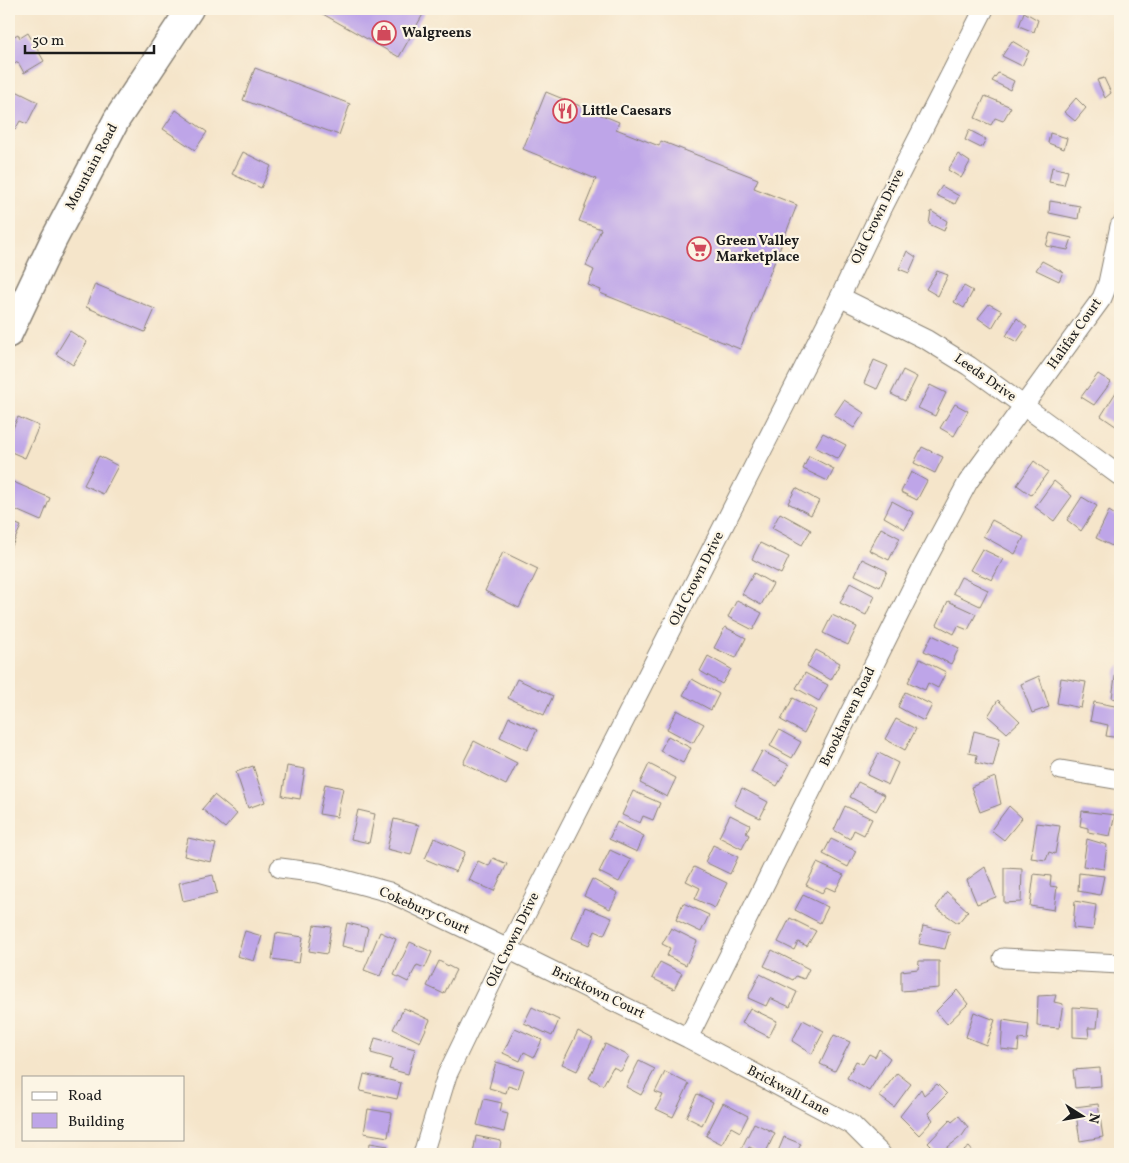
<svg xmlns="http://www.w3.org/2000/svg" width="1129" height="1163" font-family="Vollkorn,serif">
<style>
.building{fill:#bea5e8}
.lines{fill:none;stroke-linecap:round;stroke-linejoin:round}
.minor-casing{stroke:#888073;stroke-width:21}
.secondary-casing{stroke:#888073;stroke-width:29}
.minor{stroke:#fff;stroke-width:19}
.secondary{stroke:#fff;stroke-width:26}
.labels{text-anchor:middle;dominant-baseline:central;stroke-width:4.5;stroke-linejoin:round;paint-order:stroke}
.poi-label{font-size:14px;font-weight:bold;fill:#1c1c1c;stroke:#fcf5e5;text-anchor:start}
.street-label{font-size:14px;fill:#1c1c1c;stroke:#fcf5e5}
</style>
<rect width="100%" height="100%" fill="#fcf5e5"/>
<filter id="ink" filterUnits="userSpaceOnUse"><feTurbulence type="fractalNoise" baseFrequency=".02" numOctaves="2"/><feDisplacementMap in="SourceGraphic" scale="10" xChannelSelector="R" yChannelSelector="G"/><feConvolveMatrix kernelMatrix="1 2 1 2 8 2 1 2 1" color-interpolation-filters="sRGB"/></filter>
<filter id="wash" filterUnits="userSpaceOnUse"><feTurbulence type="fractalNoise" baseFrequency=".0096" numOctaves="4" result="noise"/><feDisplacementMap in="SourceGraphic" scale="20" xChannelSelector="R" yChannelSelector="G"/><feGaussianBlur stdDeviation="1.12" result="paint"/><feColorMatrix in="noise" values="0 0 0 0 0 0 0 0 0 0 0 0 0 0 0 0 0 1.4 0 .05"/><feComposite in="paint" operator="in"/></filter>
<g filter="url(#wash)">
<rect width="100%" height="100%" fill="#f5e5ca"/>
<g id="blocks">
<path class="building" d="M314 9H426L399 57Z
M1024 12 1038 20 1034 32 1019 26Z
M28 33 44 61 24 73 18 62 14 64 9 54V39L18 34 20 38Z
M1012 41 1029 51 1022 66 1002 56Z
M255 68 350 104 339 135 243 100Z
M998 73 1014 81 1010 90 992 81Z
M1104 78 1111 93 1105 98 1097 80Z
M16 91 38 102 27 124 20 121 15 130 9 127V105Z
M546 92 619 122 616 129 659 146 661 141 758 179 754 188 797 205 740 349 600 293 601 290 588 285 594 270 586 266 601 229 579 221 596 179 523 149Z
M985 96 1011 107 1003 121 995 118 991 125 975 118Z
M1076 98 1086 108 1075 121 1064 112Z
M176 110 207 132 195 150 163 129Z
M969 130 986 139 981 148 965 140Z
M1050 133 1067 138 1064 149 1048 143Z
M243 152 271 166 261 188 232 174Z
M958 154 970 162 961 178 948 170Z
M1052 167 1068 171 1064 185 1049 182Z
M942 186 959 196 955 204 936 195Z
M1050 201 1080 206 1078 219 1049 213Z
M931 211 947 221 944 231 929 224Z
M1050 233 1072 238 1068 250 1046 246Z
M907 251 916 257 909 273 899 269Z
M1042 261 1063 272 1059 281 1036 270Z
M937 271 948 275 938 296 926 289Z
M95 284 155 309 145 332 86 307Z
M964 286 973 291 964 308 954 302Z
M989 304 1002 311 992 328 978 318Z
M1017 318 1027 327 1017 342 1006 336Z
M70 331 87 342 73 365 56 354Z
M874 360 888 366 877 389 864 383Z
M903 370 917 377 905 401 891 394Z
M1098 374 1111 382 1094 405 1081 397Z
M930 385 946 393 935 416 918 408Z
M1118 389 1120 391V429L1101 416Z
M844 400 864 413 854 428 834 415Z
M955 404 968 411 954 436 940 428Z
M18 417 39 426 25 458 9 451V437Z
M823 433 846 445 838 459 815 447Z
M922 447 943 457 935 473 914 463Z
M99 456 118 466 103 494 84 485Z
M809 456 834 469 828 481 803 469Z
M1034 461 1048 472 1031 495 1017 485Z
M911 472 927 481 917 500 901 492Z
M9 480 50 498 41 521 9 507Z
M1054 481 1072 496 1054 521 1035 507Z
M796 488 819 501 811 515 788 503Z
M1082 497 1097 506 1081 531 1067 520Z
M892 501 914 513 905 529 884 517Z
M1109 511 1120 518V540L1116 538 1112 546 1096 538Z
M780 513 811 530 802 545 772 528Z
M992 520 1024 537 1015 554 983 536Z
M9 521 21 526 12 546 9 545Z
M881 528 900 538 889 560 869 550Z
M760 543 789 557 781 574 752 559Z
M982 549 1003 559 992 580 970 570Z
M503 552 538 569 519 608 485 591Z
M862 559 887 571 880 587 855 575Z
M754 573 773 584 761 605 742 594Z
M961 577 988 590 980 606 953 593Z
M850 583 875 596 866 615 840 603Z
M737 600 762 613 753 630 728 617Z
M948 601 976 614 968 630 958 626 954 634 937 625Z
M832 615 857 627 848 645 823 633Z
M725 627 746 638 736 658 714 648Z
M932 635 959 648 951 664 924 651Z
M816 650 840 663 831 680 807 666Z
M708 656 731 669 722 684 700 671Z
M920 659 946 672 938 688 928 683 925 690 908 682Z
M1120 664V700L1112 698 1116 670Z
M805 673 828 685 819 701 796 688Z
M1039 676 1049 707 1032 713 1021 684Z
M1061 678 1086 682 1081 708 1057 703Z
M517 679 553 696 544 715 508 698Z
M692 679 719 694 711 710 683 695Z
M905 692 932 705 924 721 898 707Z
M793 698 816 710 804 733 781 720Z
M998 700 1020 721 1007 733 988 716Z
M1094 702 1120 707V738L1106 736 1108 725 1090 721Z
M677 710 704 724 693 743 667 729Z
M509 717 537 730 527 750 500 737Z
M896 719 916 729 905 750 885 739Z
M779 730 801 742 792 758 770 746Z
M974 731 1000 738 993 767 976 763 977 755 969 753Z
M668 736 691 748 683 763 660 751Z
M474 741 517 763 506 785 463 763Z
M762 751 789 765 777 786 751 772Z
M879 753 898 763 888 785 867 775Z
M649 764 676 778 667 797 640 783Z
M253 766 265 802 248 808 236 772Z
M287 766 305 769 300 799 282 796Z
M995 777 1001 804 980 812 971 787Z
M858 782 885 795 876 811 850 797Z
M325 784 343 788 337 817 319 814Z
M742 788 768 802 760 818 734 805Z
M633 791 660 803 653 820 643 816 640 823 622 815Z
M214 795 237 814 225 828 202 809Z
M845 806 872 819 864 835 854 830 850 839 834 830Z
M1009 806 1022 818 1004 840 991 830Z
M358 810 375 814 369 843 351 839Z
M1082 811 1115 815 1110 836 1088 832V828L1080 826Z
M730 815 750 825 746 833 749 835 742 849 719 837Z
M394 819 419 825 411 855 387 849Z
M617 822 644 836 637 852 609 839Z
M1037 823 1060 826 1055 854 1049 852 1046 860 1031 858Z
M188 838 216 844 211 862 184 856Z
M434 838 465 852 456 872 425 859Z
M831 839 856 851 848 867 823 854Z
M1087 839 1107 845 1104 869 1083 866Z
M713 845 738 857 730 874 705 862Z
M610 850 631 860 619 882 599 872Z
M493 858 507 864 494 891 469 880 478 861 489 866Z
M817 863 844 875 835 891 826 887 822 893 806 885Z
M694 867 727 883 715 908 695 899 700 888 686 881Z
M985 867 996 897 977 904 967 880Z
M1004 868 1022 869 1021 902 1004 903Z
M1079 873 1104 876 1100 895 1078 891Z
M1034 874 1051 876 1050 886 1057 887 1054 910 1030 906Z
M213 875 217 893 183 901 179 883Z
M592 879 618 893 610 909 584 896Z
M947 892 968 911 958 923 936 908Z
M803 895 828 907 820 923 795 910Z
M1075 901 1096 905 1093 930 1073 928Z
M683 903 709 915 701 932 676 920Z
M585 907 612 918 604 935 595 931 589 945 572 938Z
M790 918 816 931 807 946 798 942 794 950 778 942Z
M347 923 368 928 363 951 342 946Z
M314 925 331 927 327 954 309 951Z
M923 926 950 932 945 949 919 944Z
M671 928 697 941 686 965 667 956 670 948 662 944Z
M245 931 262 936 254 961 237 956Z
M380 932 396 939 380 976 364 970Z
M276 933 303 937 299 963 272 959Z
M410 942 432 952 425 968 417 965 408 982 394 975Z
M772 950 809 969 804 979 796 976 793 980 764 966Z
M439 961 456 970 444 994 427 986Z
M919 961H939V988L901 991V971L918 969Z
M660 962 682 973 674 989 652 978Z
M760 974 797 992 790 1007 770 998 766 1006 748 998Z
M957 990 968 1004 947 1024 936 1011Z
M1056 995 1054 1002 1063 1004 1059 1028 1037 1026 1038 996Z
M532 1007 559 1020 552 1036 524 1023Z
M1073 1007 1099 1009 1097 1028H1088L1089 1038 1073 1037Z
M404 1008 430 1020 420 1042 393 1029Z
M750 1008 777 1021 769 1037 742 1023Z
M974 1012 995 1020 986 1045 966 1037Z
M803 1020 824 1031 812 1054 792 1041Z
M1003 1020 1029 1024 1027 1040 1019 1039 1018 1051 1001 1049Z
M515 1028 542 1040 534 1057 524 1052 520 1061 503 1053Z
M578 1031 593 1039 577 1071 562 1064Z
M834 1035 850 1042 835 1071 820 1064Z
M375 1038 415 1049 408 1074 389 1069 392 1059 371 1053Z
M605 1044 629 1056 621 1071 613 1067 603 1085 589 1078Z
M879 1049 890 1058 869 1091 847 1078 856 1061 863 1064 869 1054 875 1057Z
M639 1061 655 1069 641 1095 626 1087Z
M496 1062 524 1070 518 1089 508 1086 506 1093 489 1088Z
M1100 1068 1101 1086 1075 1088 1073 1070Z
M665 1072 689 1084 673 1117 656 1109 663 1095 655 1092Z
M897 1073 911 1084 894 1107 879 1096Z
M364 1074 401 1083 397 1099 360 1091Z
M937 1084 947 1094 928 1113 933 1120 919 1135 900 1116 921 1089 924 1095Z
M697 1094 713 1102 702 1125 686 1117Z
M484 1099 502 1103 500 1112 508 1114 504 1132 477 1125Z
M723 1103 748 1116 740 1132 731 1127 722 1144 706 1136Z
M1098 1104 1103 1137 1080 1141 1075 1107Z
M368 1109 392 1113 388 1137 364 1133Z
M959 1116 968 1127 962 1136 939 1154 928 1143 950 1120 952 1122Z
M754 1123 775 1133 765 1154 749 1147 746 1153 740 1151Z
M476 1136 501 1141 499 1154H473Z
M784 1137 801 1144 796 1154H777Z
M370 1143 388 1146 387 1154H359L360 1151 369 1152Z
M969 1147 975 1154H960Z"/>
</g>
</g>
<g filter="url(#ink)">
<use href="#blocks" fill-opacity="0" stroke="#888073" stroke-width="1"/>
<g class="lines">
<g class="minor-casing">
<path id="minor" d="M840 297 927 340 969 366 1120 476
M1061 770 1120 780
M280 868 319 873 389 892 508 949 688 1038 852 1125 881 1154
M1003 958 1120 964
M688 1038 922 568 968 482 1102 298 1108 283 1120 226
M423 1154 447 1075 508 949 840 297 883 207 984 9"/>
</g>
<g class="secondary-casing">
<path id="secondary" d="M9 334 53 241 117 119 190 9"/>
</g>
<use href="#minor" class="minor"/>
<use href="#secondary" class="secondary"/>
</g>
</g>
<defs>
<g id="shop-ring" transform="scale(1.25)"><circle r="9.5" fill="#fcf5e5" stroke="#d1495b" stroke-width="1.5"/><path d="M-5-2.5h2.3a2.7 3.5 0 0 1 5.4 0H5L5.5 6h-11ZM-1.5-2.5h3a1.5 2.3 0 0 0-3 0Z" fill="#d1495b"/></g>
<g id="restaurant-ring" transform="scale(1.25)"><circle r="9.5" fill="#fcf5e5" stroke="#d1495b" stroke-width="1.5"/><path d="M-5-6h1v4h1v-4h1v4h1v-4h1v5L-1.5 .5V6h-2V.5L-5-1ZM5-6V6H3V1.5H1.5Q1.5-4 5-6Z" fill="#d1495b"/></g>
<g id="supermarket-ring" transform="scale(1.25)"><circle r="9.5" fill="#fcf5e5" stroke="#d1495b" stroke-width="1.5"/><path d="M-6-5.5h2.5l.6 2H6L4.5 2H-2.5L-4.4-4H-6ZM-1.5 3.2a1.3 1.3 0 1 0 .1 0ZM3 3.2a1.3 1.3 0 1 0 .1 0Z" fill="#d1495b"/></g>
</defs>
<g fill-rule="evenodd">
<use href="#shop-ring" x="384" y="33"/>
<use href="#restaurant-ring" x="565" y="111"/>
<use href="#supermarket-ring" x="699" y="249"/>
</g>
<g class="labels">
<g class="poi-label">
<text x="402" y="33">Walgreens</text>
<text x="582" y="111">Little Caesars</text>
<text x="716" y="241">Green Valley<tspan x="716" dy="16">Marketplace</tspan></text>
</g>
<g class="street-label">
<text transform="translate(92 167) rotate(-62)">Mountain Road</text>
<text transform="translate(878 217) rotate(-64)">Old Crown Drive</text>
<text transform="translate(1075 334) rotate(-55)">Halifax Court</text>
<text transform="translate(985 378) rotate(35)">Leeds Drive</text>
<text transform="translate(697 579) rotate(-63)">Old Crown Drive</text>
<text transform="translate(848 717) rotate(-64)">Brookhaven Road</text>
<text transform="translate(424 911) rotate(24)">Cokebury Court</text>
<text transform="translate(513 940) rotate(-64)">Old Crown Drive</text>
<text transform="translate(598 993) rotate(26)">Bricktown Court</text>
<text transform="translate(788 1091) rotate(28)">Brickwall Lane</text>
</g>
</g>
<rect width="1129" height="1163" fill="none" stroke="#fcf5e5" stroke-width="30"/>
<rect x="22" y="1076" width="162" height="65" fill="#fcf5e5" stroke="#a29e95"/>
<rect x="32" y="1092" width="25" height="8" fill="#ffffff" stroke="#a29e95"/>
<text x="68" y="1100" font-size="15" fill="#1c1c1c">Road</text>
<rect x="32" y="1113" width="25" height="15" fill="#bea5e8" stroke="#a29e95"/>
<text x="68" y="1126" font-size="15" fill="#1c1c1c">Building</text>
<g transform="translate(1082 1116) rotate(101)" stroke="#fcf5e5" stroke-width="4" paint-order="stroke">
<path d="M0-4L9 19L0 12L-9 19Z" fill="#1c1c1c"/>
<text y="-8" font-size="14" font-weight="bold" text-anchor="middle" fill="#1c1c1c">N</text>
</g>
<path d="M25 45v8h129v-8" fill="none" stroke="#1c1c1c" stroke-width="2.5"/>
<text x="32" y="45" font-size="15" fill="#1c1c1c" stroke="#fcf5e5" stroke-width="4" paint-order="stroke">50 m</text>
</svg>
